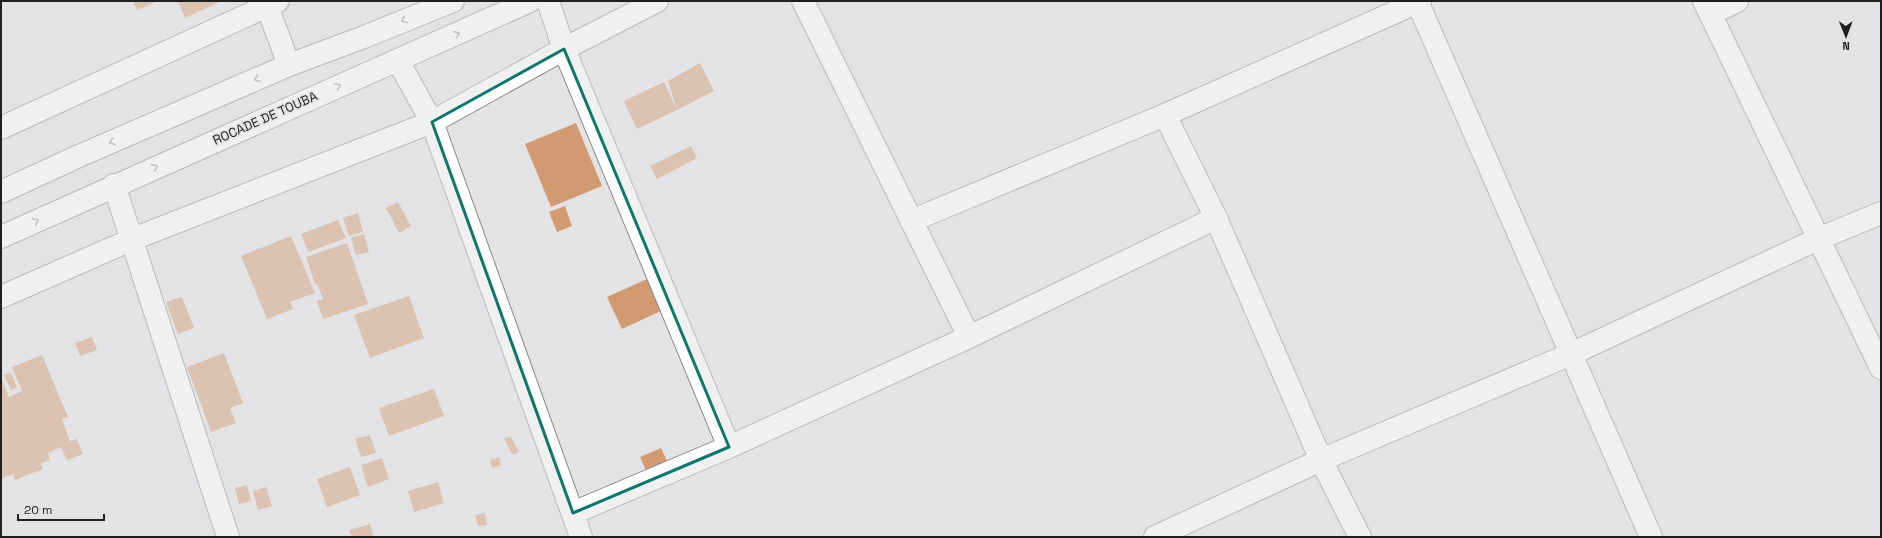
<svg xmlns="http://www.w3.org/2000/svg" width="1882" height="538" font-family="'Space Grotesk',sans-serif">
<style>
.building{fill:#d19a71}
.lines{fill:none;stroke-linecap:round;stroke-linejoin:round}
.minor-casing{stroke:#878789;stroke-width:24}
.major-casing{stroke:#878789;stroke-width:24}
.minor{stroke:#fff;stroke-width:22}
.major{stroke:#fff;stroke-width:22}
.oneway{stroke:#9b9b9b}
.marked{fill:none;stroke:#0f766e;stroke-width:3;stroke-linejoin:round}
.labels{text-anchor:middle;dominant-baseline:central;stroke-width:3.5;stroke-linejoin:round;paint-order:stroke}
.street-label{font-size:13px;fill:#202021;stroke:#e3e3e5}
</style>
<rect width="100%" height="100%" fill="#e3e3e5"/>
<path class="building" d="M133 1H158L137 10Z
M178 1H222L185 18Z
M700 63 714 91 677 110 668 81Z
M664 82 677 110 637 129 624 101Z
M576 123 602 186 551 207 525 144Z
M691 146 697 158 657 179 650 166Z
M398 202 411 226 399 233 386 208Z
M565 206 572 226 557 232 549 212Z
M358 213 363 232 349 236 343 218Z
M338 220 346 238 308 252 301 234Z
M364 234 369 252 356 255 351 238Z
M291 236 315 293 290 302 293 309 267 319 241 256Z
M347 243 368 304 323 319 317 301 323 299 317 284H315L306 257Z
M649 278 663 310 622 329 607 297Z
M409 296 424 338 370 358 354 315Z
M182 297 194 328 178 334 166 302Z
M92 337 97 350 80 356 75 343Z
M224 353 243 403 230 408 236 423 211 432 187 367Z
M42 355 68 417 62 419 70 441 77 439 83 454 67 460 61 447 48 453 50 460 41 463 43 469 15 480 13 474 1 479V378L9 397 22 391 12 367Z
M11 372 17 388 11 390 4 375Z
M434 389 444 416 389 436 379 408Z
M370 435 376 453 361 457 355 439Z
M510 436 519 451 513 455 504 439Z
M661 448 669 465 648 475 640 457Z
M499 457 501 465 492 468 490 460Z
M382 458 389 479 368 487 361 465Z
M350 467 360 495 327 507 317 479Z
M438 482 444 503 414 512 408 491Z
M247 485 251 501 239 504 235 488Z
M266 487 272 506 258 510 253 491Z
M485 513 487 525 478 526 475 515Z
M370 524 374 537H352L349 530Z"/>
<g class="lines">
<g class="minor-casing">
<path id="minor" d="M267 1V6L289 65
M548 1 564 49 729 447
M803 1 969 337
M1417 1 1651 537
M1704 1 1881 368
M1711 14 1737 1
M398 61 432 122 581 537
M1165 115 1216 218 1321 460 1360 537
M1 128 278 1
M114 185 228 537
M911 221 1165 115 1420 1
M1 297 133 239 432 122 564 49 657 1
M573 513 729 447 969 337 1216 218
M1155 537 1321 460 1571 354 1818 239 1881 213"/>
</g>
<g class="major-casing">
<path id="major" d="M1 192 79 156 289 65 364 37 453 1
M1 237 530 1"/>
</g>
<use href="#minor" class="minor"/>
<use href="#major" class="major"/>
</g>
<defs><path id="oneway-chevron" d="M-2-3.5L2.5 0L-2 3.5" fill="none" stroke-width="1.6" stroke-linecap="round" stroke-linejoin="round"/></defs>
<g class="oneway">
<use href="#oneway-chevron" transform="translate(404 20) rotate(157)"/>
<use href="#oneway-chevron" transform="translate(457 34) rotate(-24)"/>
<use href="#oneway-chevron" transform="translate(257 79) rotate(157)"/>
<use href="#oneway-chevron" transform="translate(338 86) rotate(-23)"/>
<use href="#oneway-chevron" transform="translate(112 142) rotate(157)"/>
<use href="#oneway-chevron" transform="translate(155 167) rotate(-24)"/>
<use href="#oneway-chevron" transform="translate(36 221) rotate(-25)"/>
</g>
<path d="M0 0H1882V538H0ZM564 49 729 447 573 513 432 122Z" fill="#e3e3e5" fill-opacity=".55" fill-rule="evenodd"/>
<path class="marked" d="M564 49 729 447 573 513 432 122Z"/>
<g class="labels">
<g class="street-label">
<text transform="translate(265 118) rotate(-24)">ROCADE DE TOUBA</text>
</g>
</g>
<rect width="1882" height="538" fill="none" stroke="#202021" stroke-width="4"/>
<g transform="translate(1846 36) rotate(179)" stroke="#e3e3e5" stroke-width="3" paint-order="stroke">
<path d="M0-3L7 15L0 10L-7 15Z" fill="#202021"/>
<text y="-6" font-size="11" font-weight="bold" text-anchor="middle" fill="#202021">N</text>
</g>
<path d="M18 514v6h86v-6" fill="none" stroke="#202021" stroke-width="2"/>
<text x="24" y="514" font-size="12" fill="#202021" stroke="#e3e3e5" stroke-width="3" paint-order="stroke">20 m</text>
</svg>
